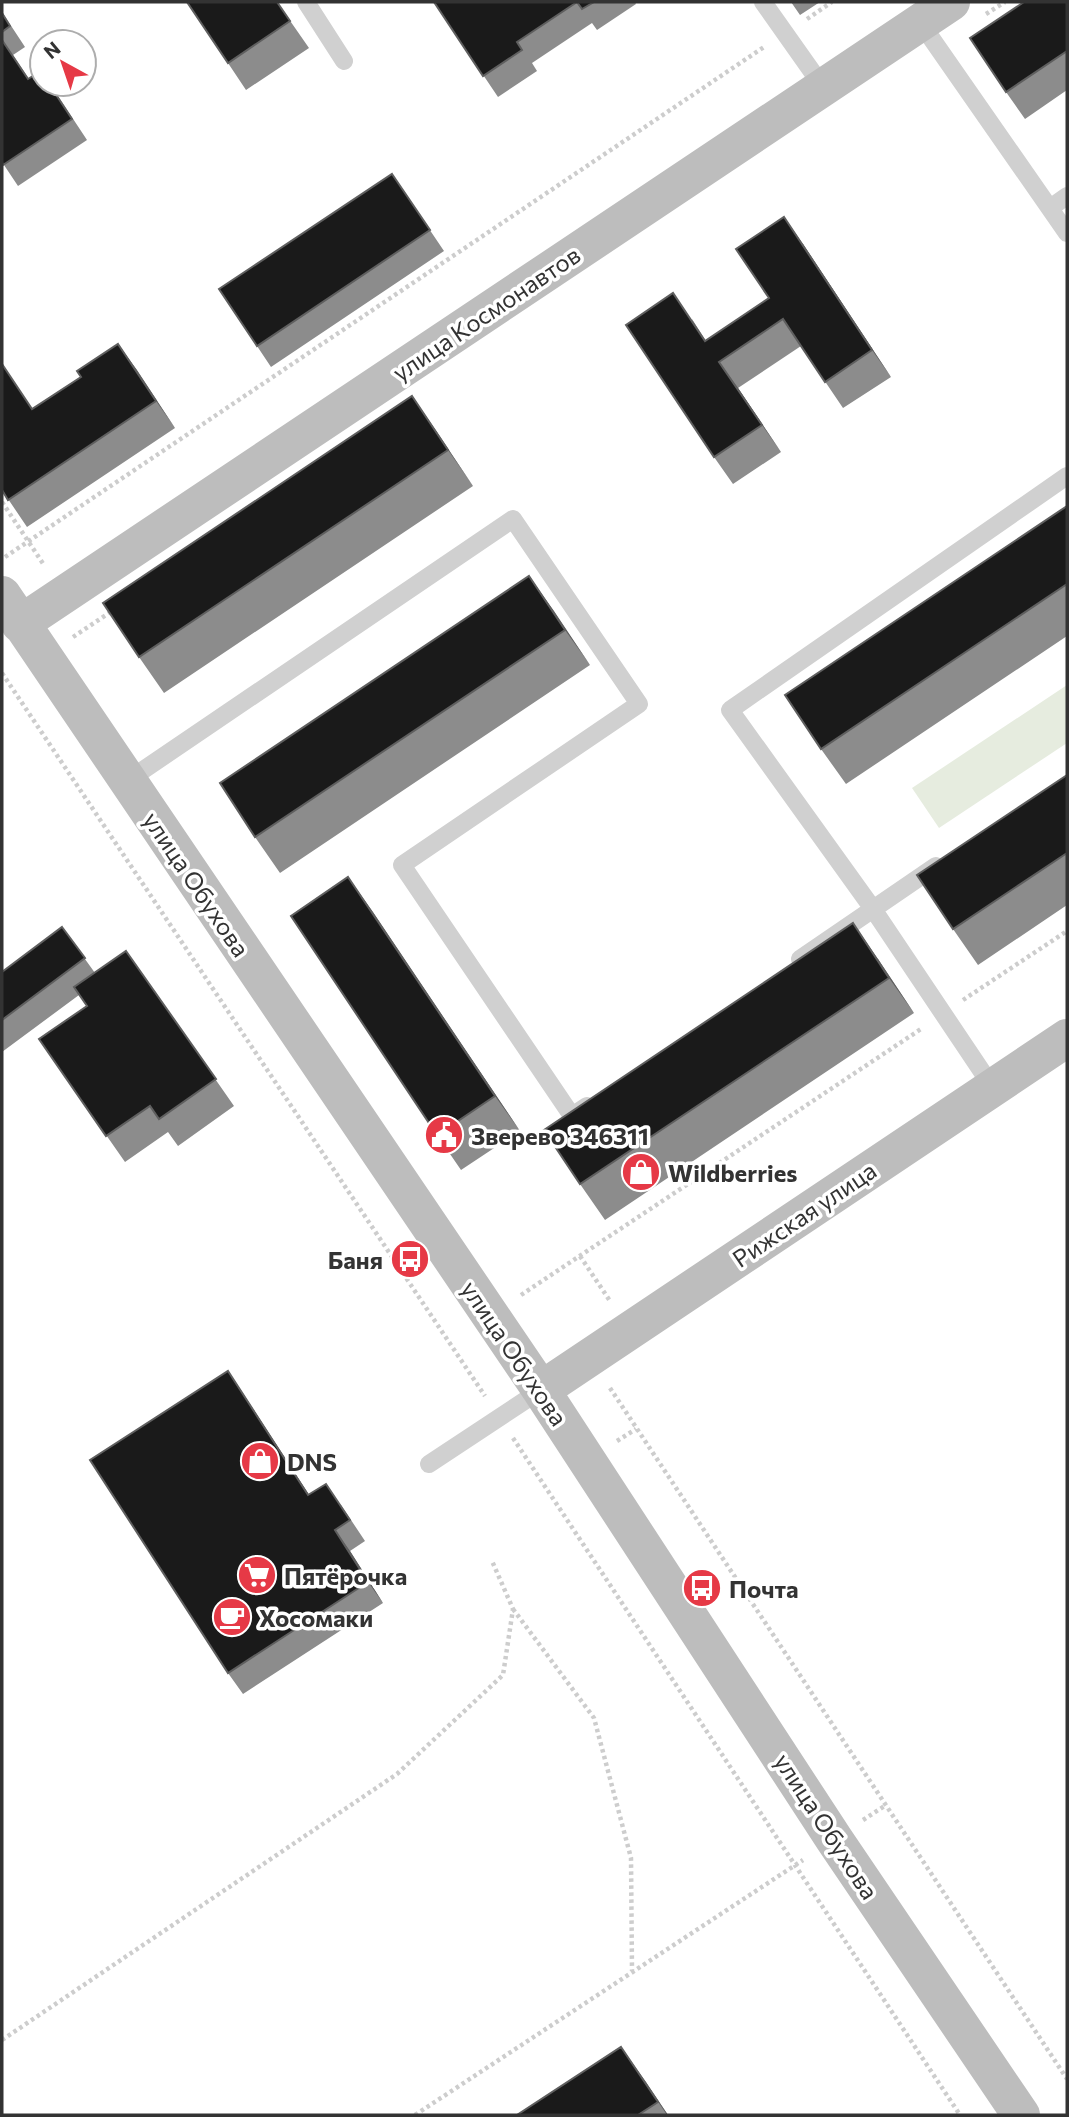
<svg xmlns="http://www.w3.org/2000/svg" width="1069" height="2117" font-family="Commissioner,sans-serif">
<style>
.green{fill:#e6ecdf}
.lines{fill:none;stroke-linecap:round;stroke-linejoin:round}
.path{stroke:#cdcdcd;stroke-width:4.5;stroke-dasharray:3.5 3.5;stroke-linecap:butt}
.lane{stroke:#d0d0d0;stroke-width:18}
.secondary{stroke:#bdbdbd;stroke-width:38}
.wall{fill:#8c8c8c}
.shaded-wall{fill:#5f5f5f}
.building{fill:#1a1a1a;stroke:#5f5f5f;stroke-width:2}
.labels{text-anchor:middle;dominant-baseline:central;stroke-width:7;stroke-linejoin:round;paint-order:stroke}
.street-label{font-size:24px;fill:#333;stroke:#fff}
.poi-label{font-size:24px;font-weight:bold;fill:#333;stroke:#fff;text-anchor:start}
</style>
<rect width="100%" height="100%" fill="#fff"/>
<path class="green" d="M1067 685V743L939 828 912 788Z"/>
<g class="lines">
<path class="path" d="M986 14 1005 2
M807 19 832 2
M2 502 44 565
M5 557 764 47
M73 637 109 613
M2 673 485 1396
M963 1000 1067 931
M580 1256 610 1301
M521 1295 921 1029
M610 1388 1067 2079
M513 1438 960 2115
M617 1441 636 1429
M513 1609 594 1718 631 1858 632 1971
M863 1820 886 1805
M2 2040 397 1774 503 1675 513 1609 492 1561
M415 2115 803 1860"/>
<path class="lane" d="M306 2 344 61
M763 2 823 87
M920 22 1067 233
M1050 208 1067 196
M127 781 513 519 639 704 402 865 572 1116 587 1106
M800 959 936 866
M993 1088 873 909 730 710 1067 476
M429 1464 541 1390"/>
<path class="secondary" d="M2 595 541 1390 834 1839 1021 2115
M20 624 951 2
M541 1390 1067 1038"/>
</g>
<path class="wall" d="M277 2 309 48 246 90 228 63Z
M434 2H635L636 4 597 30 592 23 532 63 537 71 498 97Z
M791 2H820L800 15Z
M1067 2V90L1025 119 1006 92Z
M2 12 25 47 13 55 29 79 50 84 87 140 18 186 2 162Z
M392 174 444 251 271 367 257 346Z
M803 244 891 377 843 408 801 346 738 388 781 452 733 484 714 457 692 319 706 341 769 298Z
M118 344 175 428 27 527 2 490 33 409 81 377Z
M412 396 473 486 164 693 139 657Z
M1067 506V636L846 784 821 749Z
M529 576 590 665 280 873 255 837Z
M1067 775V905L978 965 953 929Z
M348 877 520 1131 461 1170 437 1135Z
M62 927 95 973 126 951 234 1106 178 1146 168 1132 125 1162 39 1039 87 1006 79 995 2 1052V972Z
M878 959 914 1013 605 1220 580 1184Z
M242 1392 309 1495 341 1505 365 1541 350 1551 383 1603 243 1694 228 1673Z
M621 2047 668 2115H517Z"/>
<path class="shaded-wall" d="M784 217 803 244 891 377 872 350Z
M118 344 137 370 175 428 156 401Z
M719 362 738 388 781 452 762 425Z
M412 396 437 432 473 486 448 450Z
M529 576 554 611 590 665 565 630Z
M348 877 373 912 520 1131 495 1096Z
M853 923 878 959 914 1013 889 978Z
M228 1371 242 1392 323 1516 308 1495Z
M335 1530 350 1551 383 1603 368 1582Z
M621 2047 646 2082 668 2115H667Z"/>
<path class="building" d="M187 2H277L290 21 228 63Z
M434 2H577L517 42 522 50 483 76Z
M577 2H594L582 9Z
M1024 2H1067V51L1006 92 970 38Z
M2 13 10 26 2 32Z
M2 40 28 79 41 71 42 73V84H49L72 119 3 165 2 162Z
M392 174 430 230 257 346 219 289Z
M784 217 872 350 825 382 783 319 719 362 762 425 714 457 626 325 673 293 705 341 769 298 736 249Z
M118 344 156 401 8 500 2 490V364L32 409 81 377 77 371Z
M412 396 448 450 139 657 103 603Z
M1067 506V584L821 749 785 695Z
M529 576 565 630 255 837 220 783Z
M1067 775V853L953 929 917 875Z
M348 877 495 1096 437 1135 291 916Z
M853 923 889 978 580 1184 544 1130Z
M62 927 85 958 2 1020V972Z
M126 951 216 1079 159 1119 150 1106 106 1136 39 1039 87 1006 74 987Z
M228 1371 308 1495 326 1484 350 1520 335 1530 368 1582 228 1673 90 1460Z
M621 2047 658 2102 638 2115H517Z"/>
<defs>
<g id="civic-disc" transform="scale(2.0125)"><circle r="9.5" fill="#e63946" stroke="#fff"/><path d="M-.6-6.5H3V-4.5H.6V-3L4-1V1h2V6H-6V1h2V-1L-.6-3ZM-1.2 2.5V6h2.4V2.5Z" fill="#fff"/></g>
<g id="shop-disc" transform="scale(2.0125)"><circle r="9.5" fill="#e63946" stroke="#fff"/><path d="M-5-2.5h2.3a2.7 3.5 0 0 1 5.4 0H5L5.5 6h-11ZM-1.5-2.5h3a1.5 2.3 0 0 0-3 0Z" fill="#fff"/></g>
<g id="bus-disc" transform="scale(2.0125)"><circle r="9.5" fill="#e63946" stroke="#fff"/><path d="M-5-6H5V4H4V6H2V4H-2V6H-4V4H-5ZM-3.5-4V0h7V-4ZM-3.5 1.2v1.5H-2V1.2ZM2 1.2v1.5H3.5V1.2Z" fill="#fff"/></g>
<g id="supermarket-disc" transform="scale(2.0125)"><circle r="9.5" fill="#e63946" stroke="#fff"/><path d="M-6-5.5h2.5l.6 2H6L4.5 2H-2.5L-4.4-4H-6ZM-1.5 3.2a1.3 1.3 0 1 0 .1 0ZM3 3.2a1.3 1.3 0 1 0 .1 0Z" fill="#fff"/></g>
<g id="cafe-disc" transform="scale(2.0125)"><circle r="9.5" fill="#e63946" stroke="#fff"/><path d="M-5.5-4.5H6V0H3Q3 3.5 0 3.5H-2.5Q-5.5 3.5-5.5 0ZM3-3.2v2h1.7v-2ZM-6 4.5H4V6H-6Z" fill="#fff"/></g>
</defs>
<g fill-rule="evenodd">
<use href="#civic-disc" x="444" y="1135"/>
<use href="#shop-disc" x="641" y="1172"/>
<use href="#bus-disc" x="410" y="1259"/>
<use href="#shop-disc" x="260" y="1461"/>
<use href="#supermarket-disc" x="257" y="1575"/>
<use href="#bus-disc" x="702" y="1588"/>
<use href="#cafe-disc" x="232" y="1617"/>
</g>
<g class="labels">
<g class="street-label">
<text transform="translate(486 313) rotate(-34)">улица Космонавтов</text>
<text transform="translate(197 884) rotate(56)">улица Обухова</text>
<text transform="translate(804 1214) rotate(-34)">Рижская улица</text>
<text transform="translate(515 1353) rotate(56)">улица Обухова</text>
<text transform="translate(827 1826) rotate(57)">улица Обухова</text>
</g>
<g class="poi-label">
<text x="471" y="1135">Зверево 346311</text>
<text x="668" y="1172">Wildberries</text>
<text x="383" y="1259" text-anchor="end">Баня</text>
<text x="287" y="1461">DNS</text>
<text x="284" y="1575">Пятёрочка</text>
<text x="729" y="1588">Почта</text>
<text x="259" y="1617">Хосомаки</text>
</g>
</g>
<rect width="1069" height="2117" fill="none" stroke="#333333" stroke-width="7"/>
<g transform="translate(63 63) rotate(320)"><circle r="33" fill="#ffffff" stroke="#adadad" stroke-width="2"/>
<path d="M0-5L12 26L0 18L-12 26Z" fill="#e63946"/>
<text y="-10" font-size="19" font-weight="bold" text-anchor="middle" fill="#333333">N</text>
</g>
</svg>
